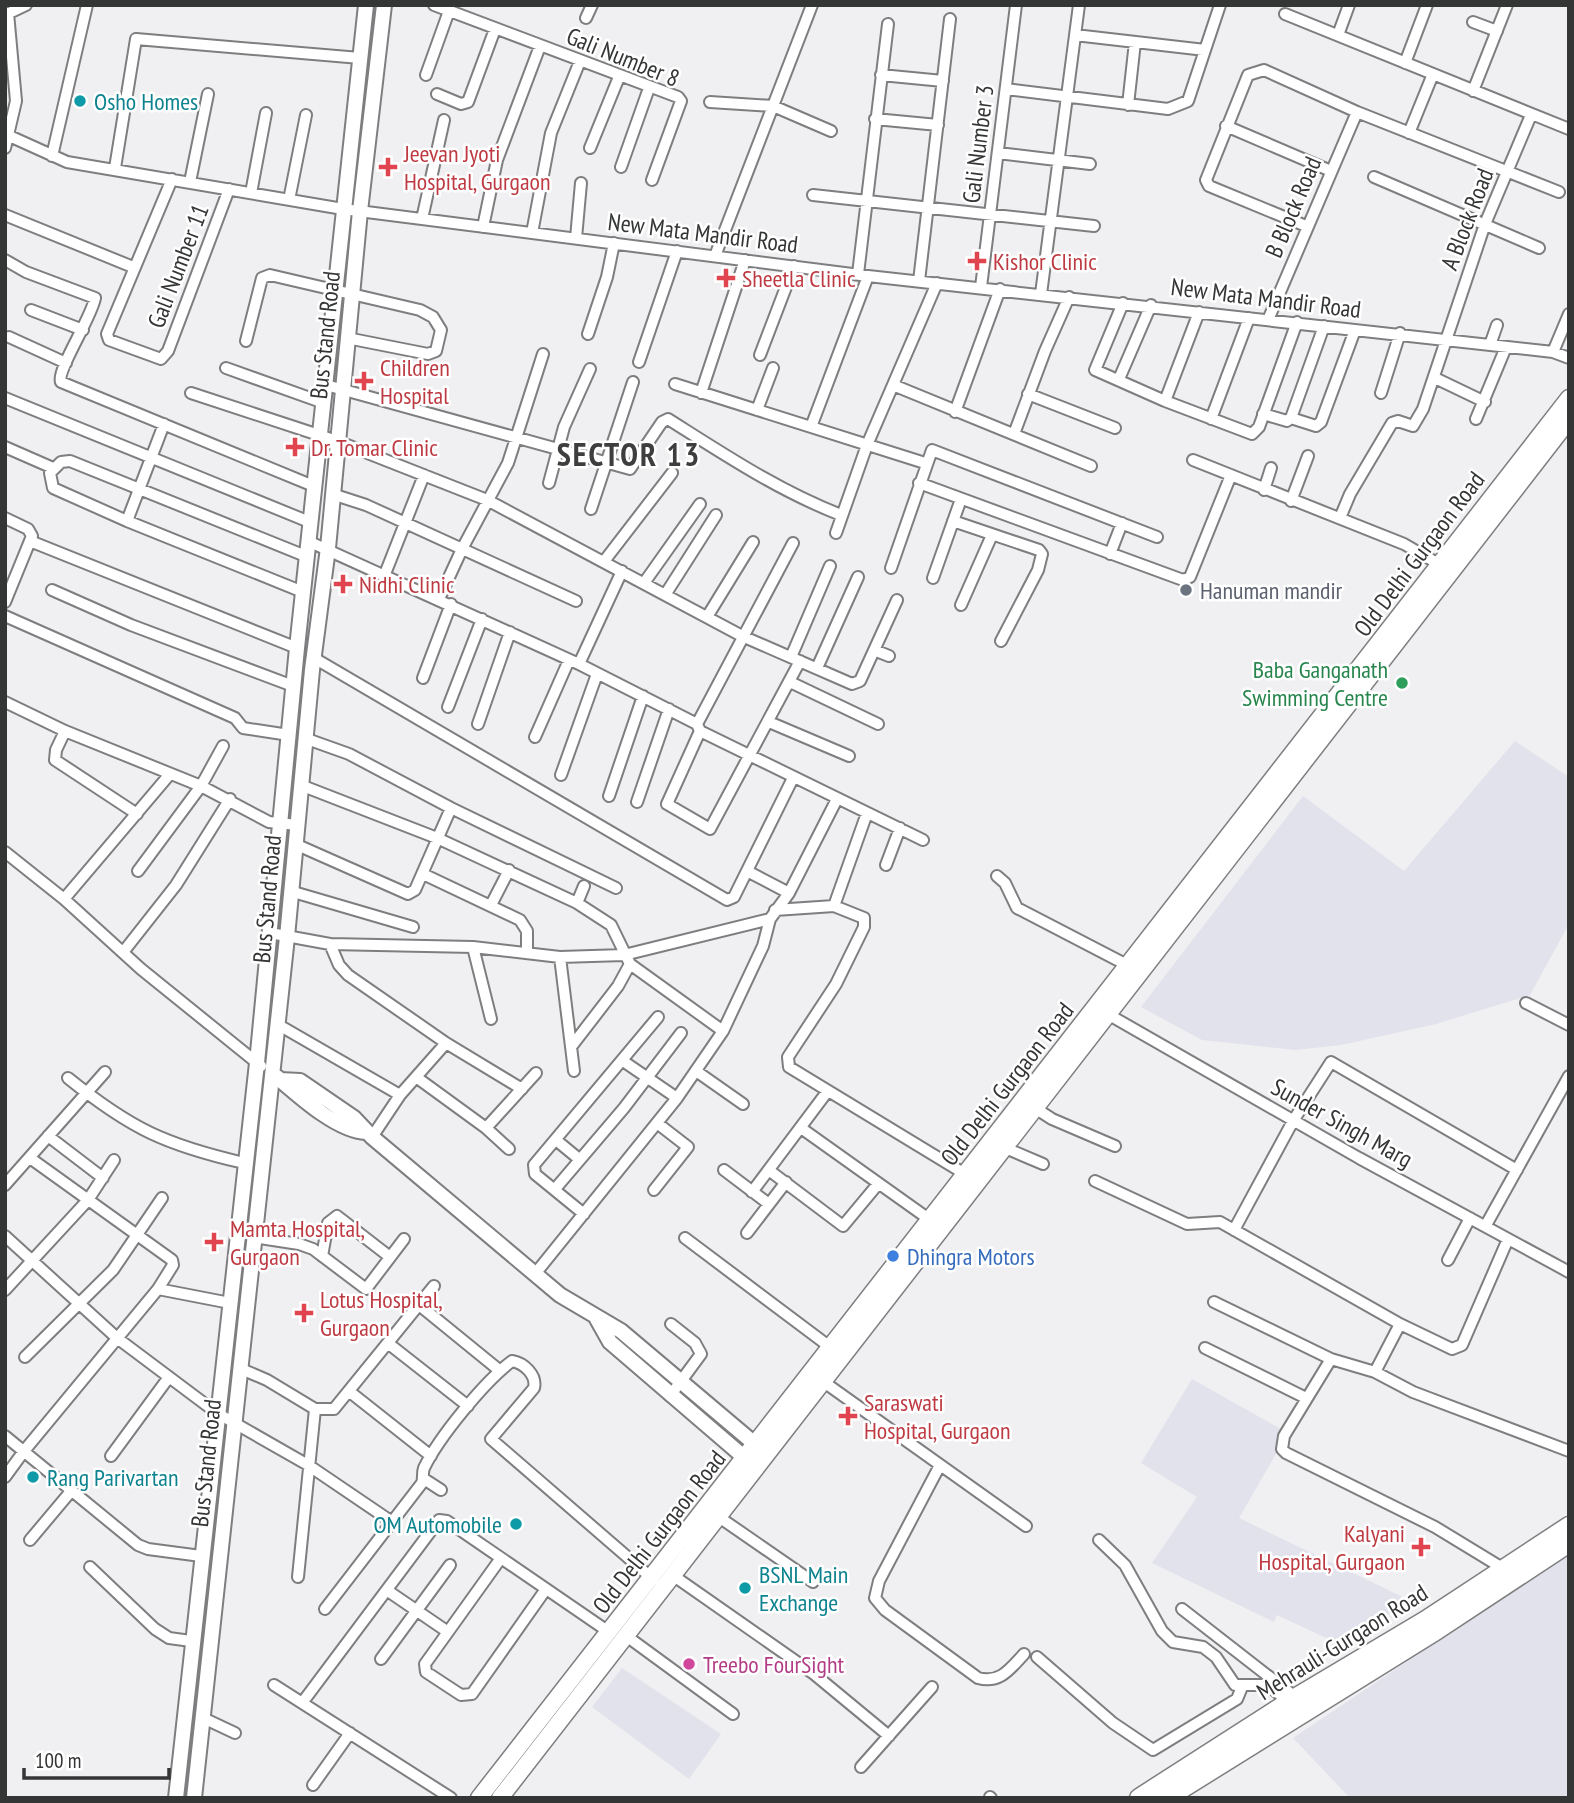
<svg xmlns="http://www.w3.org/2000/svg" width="1574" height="1803" font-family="'PT Sans Narrow',sans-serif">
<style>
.built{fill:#e1e2eb}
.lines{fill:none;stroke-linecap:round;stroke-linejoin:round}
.minor-casing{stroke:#7e7e80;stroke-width:14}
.tertiary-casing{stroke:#7e7e80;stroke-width:18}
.secondary-casing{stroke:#7e7e80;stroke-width:19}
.primary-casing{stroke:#7e7e80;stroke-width:21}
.minor{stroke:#fff;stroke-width:10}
.tertiary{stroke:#fff;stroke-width:14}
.secondary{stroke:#fff;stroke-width:16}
.primary{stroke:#fff;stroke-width:18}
.culture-dot{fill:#0f9aa8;stroke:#fff;stroke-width:2.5}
.health-dot{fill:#e0444e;stroke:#fff;stroke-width:2.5}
.worship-dot{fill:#6b7280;stroke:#fff;stroke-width:2.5}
.leisure-dot{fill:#2e9e5b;stroke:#fff;stroke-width:2.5}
.shop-dot{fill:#3f7fe0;stroke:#fff;stroke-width:2.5}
.hotel-dot{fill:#d1479c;stroke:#fff;stroke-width:2.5}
.labels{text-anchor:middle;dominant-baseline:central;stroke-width:5;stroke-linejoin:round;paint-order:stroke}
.street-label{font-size:24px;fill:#343535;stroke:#fff}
.culture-label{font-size:24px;fill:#0d838f;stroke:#fff;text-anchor:start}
.health-label{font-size:24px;fill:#be3a42;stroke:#fff;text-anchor:start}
.worship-label{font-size:24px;fill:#5b616d;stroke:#fff;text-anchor:start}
.leisure-label{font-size:24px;fill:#27864d;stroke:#fff;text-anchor:end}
.shop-label{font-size:24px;fill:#366cbe;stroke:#fff;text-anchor:start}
.hotel-label{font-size:24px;fill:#b23c85;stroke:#fff;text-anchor:start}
.district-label{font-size:32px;font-weight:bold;letter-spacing:2px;fill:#3e3e3f;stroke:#fff}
</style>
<rect width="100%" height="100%" fill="#f0f0f2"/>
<path class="built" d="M1515 741 1569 777V924L1530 995 1436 1024 1341 1045 1295 1050 1202 1040 1141 1007 1303 796 1404 871Z
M1192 1379 1288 1433 1239 1518 1411 1601 1339 1644 1277 1615 1274 1622 1152 1563 1197 1497 1141 1463Z
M1569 1553V1798H1350L1293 1738Z
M622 1668 721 1734 689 1779 592 1707Z"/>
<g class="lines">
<g class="minor-casing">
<path id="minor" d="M434 5 678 97 681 101 652 180
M1285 14 1569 129
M5 15 26 5
M586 18 592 5
M1473 22 1497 31
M1075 35 1205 50
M1338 35 1349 5
M1405 63 1427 5
M426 75 449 11
M881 75 943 81
M1006 89 1168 109 1188 101 1220 5
M1473 91 1507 5
M437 94 461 104 468 102 495 29
M710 102 773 106 831 131
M1128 105 1135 42
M875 119 938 125
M1226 126 1331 171
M1409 133 1433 74
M5 134 67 162 343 209 868 276 1553 352 1569 358
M5 148 16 101 8 13
M590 148 619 77
M998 153 1090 164
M52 156 87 5
M621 167 649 88
M115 168 136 39 360 58
M1374 177 1539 248
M172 179 107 334 109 340 161 359 168 351 229 189
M190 182 208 94
M251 193 266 113
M813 195 1094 226
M289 200 306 115
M5 215 133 267
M422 219 444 120
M1306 226 1209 186 1206 180 1248 75 1264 70 1357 112 1559 192
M483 227 497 160 540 46
M532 233 551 133 580 61
M576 238 581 183
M715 256 812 5
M5 260 26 272 95 298C92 317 56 371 61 382L316 487
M858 274 888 24
M919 281 950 19
M981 287 1016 5
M1041 294 1079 5
M1123 303 1095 370 1165 401 1252 434 1259 427 1297 322
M31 310 83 330
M1268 320 1357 112
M588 334 607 277 614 243
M9 337 66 363
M246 341 262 278 270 275 420 310 433 317 441 330 436 351 428 354 347 338
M1490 345 1497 325
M1553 352 1569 314
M760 355 794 266
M639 362 677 251
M226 368 324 403
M1435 378 1485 402
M1119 379 1151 305
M675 384 925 463
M326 385 630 469 662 422 668 419C725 455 779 491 841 515
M893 385 1091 466
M191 393 337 441 487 500 742 636 852 684 860 681 897 600
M701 393 745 260
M1381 393 1400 333
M1028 394 1115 428
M5 398 312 523
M1165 401 1199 312
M757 410 773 368
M955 412 1000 289
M1263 414 1287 421 1291 418 1324 326
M1291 418 1316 426 1321 422 1355 330
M1211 419 1249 318
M1476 419 1506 347
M811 427 868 276
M1014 434 1045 351 1069 297
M5 447 53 468
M1193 460 1404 544 1444 567
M549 483 564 427 590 369
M919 483 1183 580 1190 577 1231 475
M1264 490 1271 468
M332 494 366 505 576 601
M1291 501 1308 456
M591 509 633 382
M5 518 28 529 32 536 5 602
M1340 518 1350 494 1392 423 1398 421 1413 426 1423 409 1485 224 1531 115
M127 521 164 424
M953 521 1039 550 1042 554 1038 570 1001 641
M836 533 867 445 937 283
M30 541 297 648
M310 542 579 664 697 724 700 731 923 840
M1110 554 1122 523
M605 560 672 473
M891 568 932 450 1157 537
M385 574 424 475
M933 578 961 499
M644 583 700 504
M52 590 131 625 293 686
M303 592 127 521 53 488 50 473 61 462 70 461 308 557
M665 595 716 515
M439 599 462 549 508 463 543 354
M961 605 992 535
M5 616 235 718 243 728 289 735
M707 617 753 542
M874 650 889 656
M791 657 830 566
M314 658 727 900 734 897 793 778
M579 664 622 571
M817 668 858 577
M423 678 451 604
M790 682 878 724
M5 702 65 731 201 786 269 822 297 825
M448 707 482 619
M769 722 849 756
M478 724 510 632
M697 724 793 543
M65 731 56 750 55 760 137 814
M700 731 667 804 710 829 800 661
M535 737 569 660
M307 739 349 754 451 808 616 888
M561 775 597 674
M303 786 437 838 577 903 611 925 630 964 723 1031
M609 796 643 696
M637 802 669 709
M295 844 408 894 415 890 451 808
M5 852 64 899 141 969 261 1066
M886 865 900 828
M138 871 201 786 223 746
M747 871 789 893
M423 874 520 920 527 931V952
M997 876 1005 883 1017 908 1127 965
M290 891 413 927
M64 899 170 774
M577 903 584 886
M491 905 509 870
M834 906 867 813
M775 910 834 906 864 918V927L836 984 788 1057 789 1067 965 1174
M270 933 330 944 473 947 560 957 624 955 770 919
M330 944 339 965 348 975 446 1043 522 1089
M473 947 491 1019
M124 951 176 885 230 799
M560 957 574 1071
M1526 1003 1569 1025
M1104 1012 1359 1158 1569 1272
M277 1024 400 1095
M571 1047 618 986 630 964
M623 1061 677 1098
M696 1071 743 1104
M416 1077 486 1128 509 1149
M68 1078C131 1129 166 1145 244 1163
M1035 1108 1052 1119 1115 1146
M486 1128 536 1073
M801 1128 933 1222
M48 1136 103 1178
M372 1137 400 1095 446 1043
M556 1140 579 1159
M1003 1147 1043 1164
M724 1170 769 1204
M770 1171 843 1226 878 1184
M1095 1181 1187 1224 1220 1222 1400 1324 1452 1349 1462 1345 1508 1239
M5 1185 105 1072
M555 1189 624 1108 681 1033
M654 1190 688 1147 657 1123
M752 1192 827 1092
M584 1214 535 1174 534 1165 658 1017
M1486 1225 1569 1076
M1234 1230 1293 1121 1331 1062 1517 1170
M747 1233 786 1182
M5 1236 117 1338 217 1413 308 1465 392 1522
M253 1237 299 1244 313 1249 366 1289 404 1239
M685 1238 830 1347
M322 1256 328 1223 337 1216 390 1257
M1448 1260 1470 1218
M535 1274 677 1098 723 1031 763 946 770 919 789 893 837 799
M158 1289 230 1303
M5 1290 88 1200 114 1160
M1214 1302 1331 1359 1375 1372 1413 1392 1569 1451
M418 1304 499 1370
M389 1344 468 1406
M1205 1348 1306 1398
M25 1357 113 1270 162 1198
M1331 1359 1284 1436 1282 1449 1286 1453 1435 1527 1504 1569
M239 1368 267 1380 315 1409H334L434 1286
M1375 1372 1400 1324
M821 1380 1026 1526
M350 1392 431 1456
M670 1396 701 1354 695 1343 671 1324
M5 1436 138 1545 148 1549 201 1556
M111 1456 169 1377
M939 1467 879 1581 875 1598 885 1610 978 1678C1000 1684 1010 1669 1024 1654
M5 1477 24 1451 158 1289 173 1265 172 1260 30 1158
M424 1479 441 1490
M716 1515 813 1582
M30 1540 72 1490
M1099 1540 1125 1565 1162 1631 1173 1642 1203 1647 1216 1657 1235 1685H1268L1289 1702
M501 1558 425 1664 426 1672 461 1695 472 1694 546 1589
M90 1567 155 1629 169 1638 191 1641
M671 1574 814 1674 889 1736
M298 1577 315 1409
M388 1591 448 1632
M325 1609 422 1483C424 1477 422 1473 424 1468 439 1437 485 1381 512 1361 524 1363 537 1375 534 1388L491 1439 654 1580
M1182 1609 1290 1693
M625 1635 733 1714
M1037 1657 1113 1723 1153 1750 1237 1699 1242 1687
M381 1659 450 1565
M274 1685 451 1798
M302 1703 439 1520 447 1521 609 1632
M201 1717 235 1733
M861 1767 932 1687
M313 1785 350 1733
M990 1797 991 1798"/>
</g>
<g class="tertiary-casing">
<path id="tertiary" d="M277 1077C298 1095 337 1131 366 1132
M280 1080 300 1081 354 1118 372 1137 560 1295 621 1331 756 1445
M597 1319 610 1342 745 1458
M176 1798 257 1063 297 648 366 5
M194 1798 287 937 312 670 328 548 360 211 384 5"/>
</g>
<g class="secondary-casing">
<path id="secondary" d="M479 1798 1569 398
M500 1798 1569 420"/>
</g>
<g class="primary-casing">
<path id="primary" d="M1139 1798 1295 1698 1426 1620 1569 1526
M1167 1798 1437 1630 1569 1543"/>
</g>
<use href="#minor" class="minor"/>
<use href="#tertiary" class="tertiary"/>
<use href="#secondary" class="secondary"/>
<use href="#primary" class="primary"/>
</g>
<g class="culture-dot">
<circle cx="80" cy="101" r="7"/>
<circle cx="33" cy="1477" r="7"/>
<circle cx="516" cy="1524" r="7"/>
<circle cx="745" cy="1588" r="7"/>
</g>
<g class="health-dot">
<path d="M384.5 156.5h7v7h7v7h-7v7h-7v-7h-7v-7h7z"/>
<path d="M973.5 250.5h7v7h7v7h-7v7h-7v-7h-7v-7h7z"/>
<path d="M722.5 267.5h7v7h7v7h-7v7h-7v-7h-7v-7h7z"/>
<path d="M360.5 370.5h7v7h7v7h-7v7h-7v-7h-7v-7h7z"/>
<path d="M291.5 436.5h7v7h7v7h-7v7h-7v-7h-7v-7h7z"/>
<path d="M339.5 573.5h7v7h7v7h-7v7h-7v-7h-7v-7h7z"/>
<path d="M210.5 1231.5h7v7h7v7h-7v7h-7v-7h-7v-7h7z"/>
<path d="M300.5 1302.5h7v7h7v7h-7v7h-7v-7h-7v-7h7z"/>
<path d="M844.5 1405.5h7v7h7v7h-7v7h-7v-7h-7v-7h7z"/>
<path d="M1417.5 1536.5h7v7h7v7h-7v7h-7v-7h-7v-7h7z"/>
</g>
<circle class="worship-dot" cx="1186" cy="590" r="7"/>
<circle class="leisure-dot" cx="1402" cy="683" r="7"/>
<circle class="shop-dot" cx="893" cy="1256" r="7"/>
<circle class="hotel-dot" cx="689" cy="1664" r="7"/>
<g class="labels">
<g class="street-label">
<text transform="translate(623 57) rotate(22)">Gali Number 8</text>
<text transform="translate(978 144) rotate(-83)">Gali Number 3</text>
<text transform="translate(1293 207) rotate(-67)">B Block Road</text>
<text transform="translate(1467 219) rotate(-69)">A Block Road</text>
<text transform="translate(703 233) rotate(7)">New Mata Mandir Road</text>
<text transform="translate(178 266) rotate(-69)">Gali Number 11</text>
<text transform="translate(1266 298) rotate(7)">New Mata Mandir Road</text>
<text transform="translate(325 335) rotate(-84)">Bus Stand Road</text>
<text transform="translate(1419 554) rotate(-53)">Old Delhi Gurgaon Road</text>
<text transform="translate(267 899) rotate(-85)">Bus Stand Road</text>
<text transform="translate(1007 1084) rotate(-52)">Old Delhi Gurgaon Road</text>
<text transform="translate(1342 1123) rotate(29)">Sunder Singh Marg</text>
<text transform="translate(206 1463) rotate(-84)">Bus Stand Road</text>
<text transform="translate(659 1532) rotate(-52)">Old Delhi Gurgaon Road</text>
<text transform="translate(1342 1642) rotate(-32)">Mehrauli-Gurgaon Road</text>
</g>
<g class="culture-label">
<text x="94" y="101">Osho Homes</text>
<text x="47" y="1477">Rang Parivartan</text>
<text x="502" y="1524" text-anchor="end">OM Automobile</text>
<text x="759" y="1574">BSNL Main<tspan x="759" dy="28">Exchange</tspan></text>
</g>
<g class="health-label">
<text x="404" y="153">Jeevan Jyoti<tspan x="404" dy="28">Hospital, Gurgaon</tspan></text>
<text x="993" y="261">Kishor Clinic</text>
<text x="742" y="278">Sheetla Clinic</text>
<text x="380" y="367">Children<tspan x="380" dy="28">Hospital</tspan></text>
<text x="311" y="447">Dr. Tomar Clinic</text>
<text x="359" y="584">Nidhi Clinic</text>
<text x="230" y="1228">Mamta Hospital,<tspan x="230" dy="28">Gurgaon</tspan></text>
<text x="320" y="1299">Lotus Hospital,<tspan x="320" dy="28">Gurgaon</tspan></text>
<text x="864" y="1402">Saraswati<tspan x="864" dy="28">Hospital, Gurgaon</tspan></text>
<text x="1405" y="1533" text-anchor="end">Kalyani<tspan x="1405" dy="28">Hospital, Gurgaon</tspan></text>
</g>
<g class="worship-label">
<text x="1200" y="590">Hanuman mandir</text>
</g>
<g class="leisure-label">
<text x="1388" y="669">Baba Ganganath<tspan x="1388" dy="28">Swimming Centre</tspan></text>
</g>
<g class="shop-label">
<text x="907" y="1256">Dhingra Motors</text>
</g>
<g class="hotel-label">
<text x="703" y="1664">Treebo FourSight</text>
</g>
<g class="district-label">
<text x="629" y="454">SECTOR 13</text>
</g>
</g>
<rect width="1574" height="1803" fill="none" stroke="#343535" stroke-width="14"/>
<path d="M24 1768v10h145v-10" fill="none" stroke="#343535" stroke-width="3.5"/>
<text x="35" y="1768" font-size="21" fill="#343535" stroke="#ffffff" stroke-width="5" paint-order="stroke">100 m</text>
</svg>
